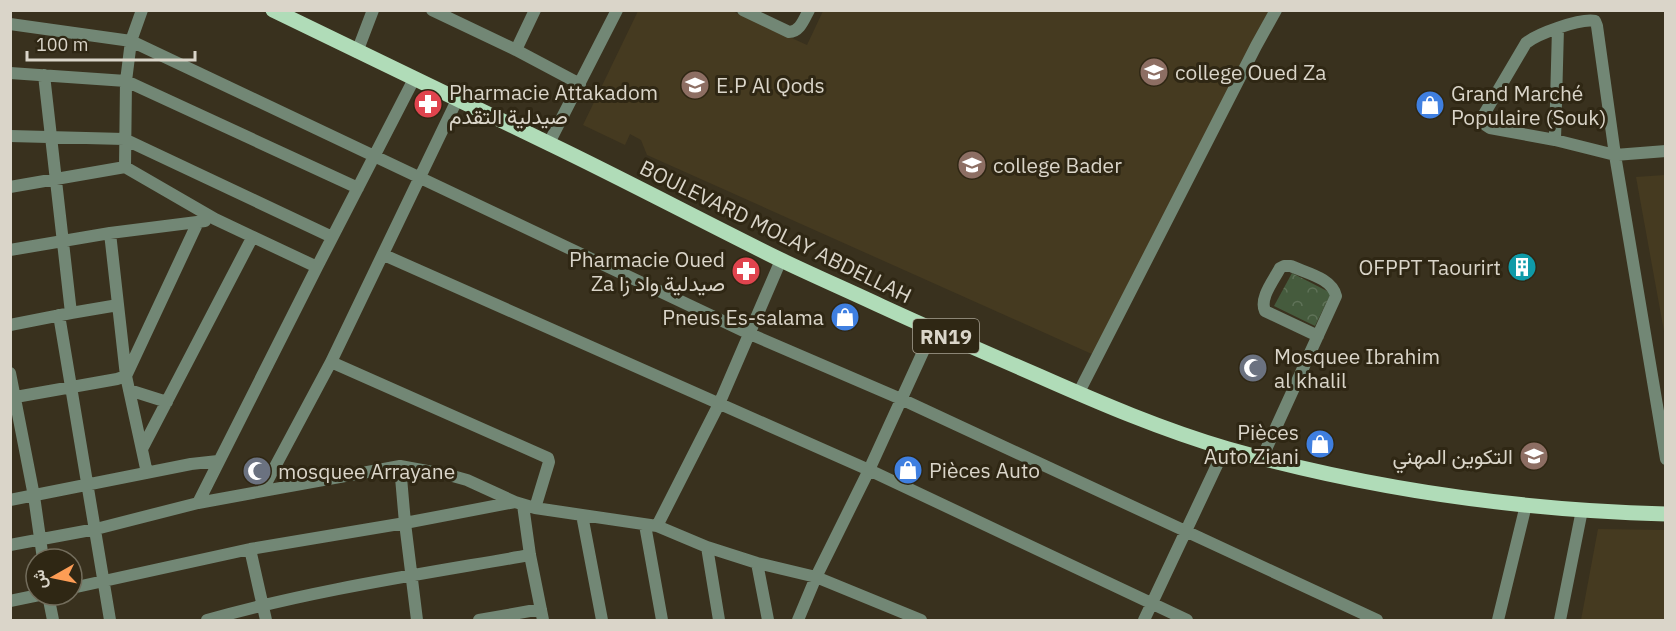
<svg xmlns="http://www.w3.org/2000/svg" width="1676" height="631" font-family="'IBM Plex Sans',Vazirmatn,sans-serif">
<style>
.built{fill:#453a20}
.park{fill:url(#park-crowns)}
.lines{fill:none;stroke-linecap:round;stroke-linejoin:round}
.street{stroke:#728775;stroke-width:12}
.primary{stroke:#b0dcb8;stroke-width:15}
.labels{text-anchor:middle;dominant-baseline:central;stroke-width:6;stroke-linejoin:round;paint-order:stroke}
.shield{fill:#2f2714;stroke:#a7a193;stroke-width:1.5}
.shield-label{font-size:20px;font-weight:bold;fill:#dad5c9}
.poi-label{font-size:21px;fill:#dad5c9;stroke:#2f2714;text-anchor:start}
.street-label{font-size:21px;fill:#dad5c9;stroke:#2f2714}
</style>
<defs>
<pattern id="park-crowns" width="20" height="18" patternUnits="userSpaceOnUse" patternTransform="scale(1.5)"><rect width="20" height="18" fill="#455b3d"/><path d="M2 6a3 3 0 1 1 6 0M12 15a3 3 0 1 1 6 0" fill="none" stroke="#5f7258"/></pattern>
</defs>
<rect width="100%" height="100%" fill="#39311e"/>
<path class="built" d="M638 11H732L807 45 823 11H1269L1094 355 647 155 641 140 630 134 625 145 583 125Z
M1665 175H1666L1665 337 1636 177Z
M1598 529 1665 530V620H1581Z"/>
<path class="park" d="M1292 273 1331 293 1315 326 1274 306Z"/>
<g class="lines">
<path class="street" d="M432 10 516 50 580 84
M743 10 789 32C800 32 804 19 809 10
M10 24 131 41 750 334 901 399 1377 620
M516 50 535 10
M357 52 373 10
M10 73 126 81 358 188
M10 136 124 139 332 237
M1555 140 1558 28
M549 143 617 10
M1666 151 1615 155 1555 140 1490 128 1484 124 1483 116 1526 43C1537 34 1580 18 1595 21L1597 26 1615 155 1666 459
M125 167 126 81 131 41 142 10
M10 187 125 167 215 219 317 267
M110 233 126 376 147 473
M10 250 110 233 205 221
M384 255 869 470 1187 620
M71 313 118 305
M59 315 110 620
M10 325 71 313 44 75
M331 362 548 458 549 462 535 508
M10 373 34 496 43 559
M129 390 167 402
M1078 394 1256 46 1276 10
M10 398 117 379 126 376 198 222
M142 449 252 238
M1262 458 1336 296C1332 278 1306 273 1291 266H1284L1280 268C1274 280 1259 298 1265 311L1318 336
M400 466 405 523 417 620
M262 491 331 362 457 100
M10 500 191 464 218 461
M198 503 317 267 414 79
M523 505 530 555 543 620
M582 515 602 620
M645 525 662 620
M657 526 719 404 781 260
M10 545 96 529 198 503 400 466 449 475 467 480 515 502 535 508 657 526 707 547 757 563 816 577 921 620
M707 547 719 620
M250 549 266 620
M757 563 768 620
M72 588 250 549 405 523 515 502
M48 595 53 620
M10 601 39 595
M207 620C312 590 422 574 530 555
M479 620 541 609
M798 620 816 577 869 470 933 330
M1144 620 1225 448
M1498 620 1526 505
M1560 620 1582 510"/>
<path class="primary" d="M273 10C365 55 458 99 550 144 627 181 702 221 779 259 812 275 847 290 881 306 933 330 986 353 1039 376 1100 403 1163 430 1228 449 1370 489 1518 510 1666 514"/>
</g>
<defs>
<g id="school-disc" transform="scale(1.5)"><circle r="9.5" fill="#8d6e63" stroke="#2f2714"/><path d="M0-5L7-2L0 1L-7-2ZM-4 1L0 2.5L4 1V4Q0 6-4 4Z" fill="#fff"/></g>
<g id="pharmacy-disc" transform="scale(1.5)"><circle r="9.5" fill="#e0444e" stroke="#2f2714"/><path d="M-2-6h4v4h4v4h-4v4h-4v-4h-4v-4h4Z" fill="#fff"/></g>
<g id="shop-disc" transform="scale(1.5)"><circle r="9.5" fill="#3f7fe0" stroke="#2f2714"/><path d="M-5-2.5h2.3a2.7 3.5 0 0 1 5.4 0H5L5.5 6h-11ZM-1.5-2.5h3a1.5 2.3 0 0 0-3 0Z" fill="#fff"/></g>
<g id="building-disc" transform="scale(1.5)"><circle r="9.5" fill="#0f9aa8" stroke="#2f2714"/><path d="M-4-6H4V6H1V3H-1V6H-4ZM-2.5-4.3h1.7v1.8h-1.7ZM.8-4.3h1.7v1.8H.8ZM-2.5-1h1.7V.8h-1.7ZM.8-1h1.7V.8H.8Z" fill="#fff"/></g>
<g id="mosque-disc" transform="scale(1.5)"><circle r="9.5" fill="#6b7280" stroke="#2f2714"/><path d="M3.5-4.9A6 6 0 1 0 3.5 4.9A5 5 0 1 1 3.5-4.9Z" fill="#fff"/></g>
<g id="university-disc" transform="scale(1.5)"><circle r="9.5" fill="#8d6e63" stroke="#2f2714"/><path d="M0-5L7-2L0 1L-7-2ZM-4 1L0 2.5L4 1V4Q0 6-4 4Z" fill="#fff"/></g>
</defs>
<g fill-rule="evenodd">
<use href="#school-disc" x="1154" y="72"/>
<use href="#school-disc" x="695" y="85"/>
<use href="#pharmacy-disc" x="428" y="104"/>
<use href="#shop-disc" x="1430" y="105"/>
<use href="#school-disc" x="972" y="165"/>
<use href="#building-disc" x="1522" y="267"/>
<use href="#pharmacy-disc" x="746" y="271"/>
<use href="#shop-disc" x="845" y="317"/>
<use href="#mosque-disc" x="1253" y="368"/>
<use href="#shop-disc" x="1320" y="444"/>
<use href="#university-disc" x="1534" y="456"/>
<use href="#shop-disc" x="908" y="470"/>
<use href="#mosque-disc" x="257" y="471"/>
</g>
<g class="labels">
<rect class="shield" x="913" y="319" width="66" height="34" rx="4.5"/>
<g class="shield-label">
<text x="946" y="336">RN19</text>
</g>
<g class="poi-label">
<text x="1175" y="72">college Oued Za</text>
<text x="716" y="85">E.P Al Qods</text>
<text x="449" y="92">Pharmacie Attakadom<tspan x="449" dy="24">صيدلية التقدم</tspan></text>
<text x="1451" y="93">Grand Marché<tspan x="1451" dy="24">Populaire (Souk)</tspan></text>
<text x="993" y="165">college Bader</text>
<text x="725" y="259" text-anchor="end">Pharmacie Oued<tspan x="725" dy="24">Za صيدلية واد زا</tspan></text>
<text x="1501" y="267" text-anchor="end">OFPPT Taourirt</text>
<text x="824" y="317" text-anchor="end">Pneus Es-salama</text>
<text x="1274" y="356">Mosquee Ibrahim<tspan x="1274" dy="24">al khalil</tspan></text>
<text x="1299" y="432" text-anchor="end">Pièces<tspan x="1299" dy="24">Auto Ziani</tspan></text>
<text x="1513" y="456" text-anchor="end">التكوين المهني</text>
<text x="929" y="470">Pièces Auto</text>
<text x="278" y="471">mosquee Arrayane</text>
</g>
<g class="street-label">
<text transform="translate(776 231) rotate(26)">BOULEVARD MOLAY ABDELLAH</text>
</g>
</g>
<rect width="1676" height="631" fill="none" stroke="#dad5c9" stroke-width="24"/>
<g transform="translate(54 577) rotate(261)"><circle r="28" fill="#2f2714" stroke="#736d5c" stroke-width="1.5"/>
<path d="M0-4.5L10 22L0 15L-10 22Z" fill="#fd9d55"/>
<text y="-9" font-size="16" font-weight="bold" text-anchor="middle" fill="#dad5c9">ش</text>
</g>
<path d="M27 51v9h168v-9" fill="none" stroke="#dad5c9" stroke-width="3"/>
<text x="36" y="51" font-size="18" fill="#dad5c9" stroke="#2f2714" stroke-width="4.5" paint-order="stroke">100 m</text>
</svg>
